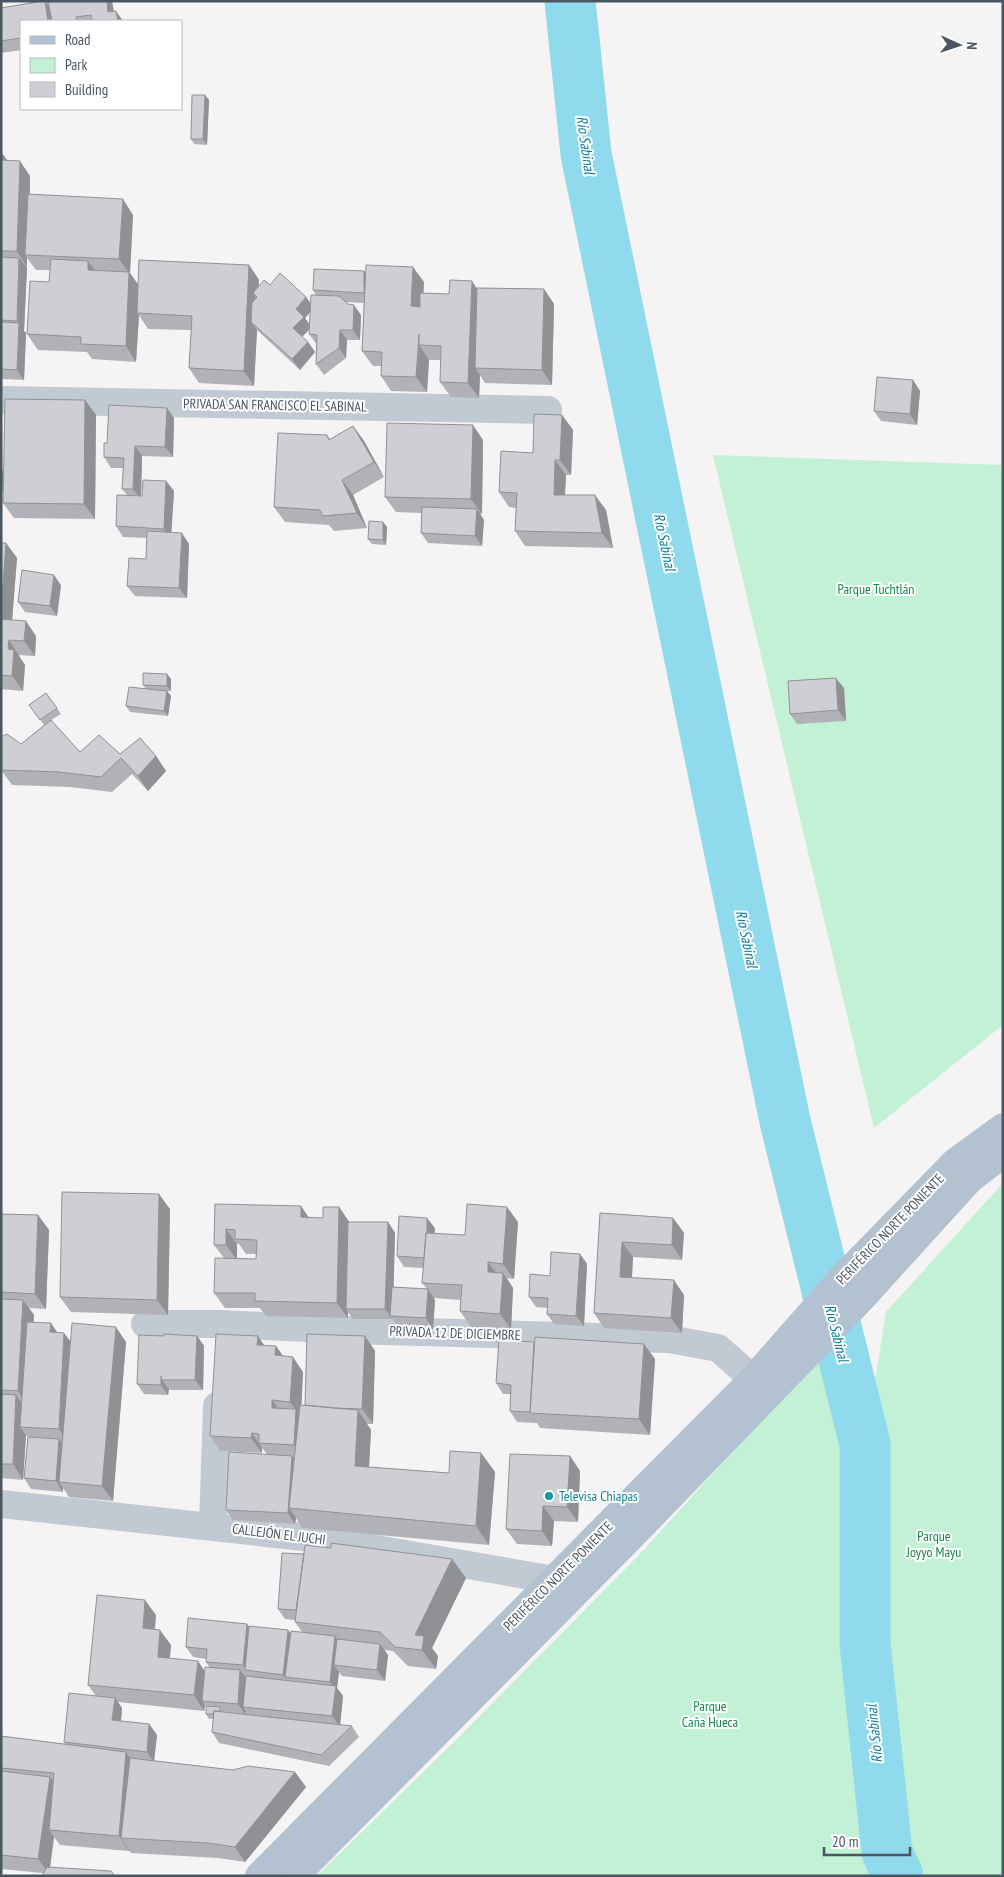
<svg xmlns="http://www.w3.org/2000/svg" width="1004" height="1877" font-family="'PT Sans Narrow',sans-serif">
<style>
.green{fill:#c3f1d5}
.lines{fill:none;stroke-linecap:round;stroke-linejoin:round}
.river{stroke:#90daee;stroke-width:51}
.minor{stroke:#c1cad2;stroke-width:28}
.primary{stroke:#b3c2d1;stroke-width:28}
.wall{fill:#b0b2b7;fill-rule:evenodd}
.shaded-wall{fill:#909195}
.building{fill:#cdcfd5;stroke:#909195}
.culture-dot{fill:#0f9aa8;stroke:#fff;stroke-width:2}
.labels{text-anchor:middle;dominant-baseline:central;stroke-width:4;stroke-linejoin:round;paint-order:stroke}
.street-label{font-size:14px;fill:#4a5661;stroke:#fff}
.park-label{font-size:14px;fill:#17864f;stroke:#fff}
.culture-label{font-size:14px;fill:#0d838f;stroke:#fff;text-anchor:start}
.water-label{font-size:15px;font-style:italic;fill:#0c7c9b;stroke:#fff}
</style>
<rect width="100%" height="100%" fill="#f5f3f3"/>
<path class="green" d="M713 455 1003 465V1025L874 1128Z
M1003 1183V1876H317L457 1739 639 1555 823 1352 839 1339 865 1443 886 1312Z"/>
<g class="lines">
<path class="river" d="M570 1 586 154 785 1121 865 1444V1644L887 1852 898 1876"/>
<path class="minor" d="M1 400 548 410
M145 1324H220L349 1330 669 1339 718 1348 753 1379
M1 1504 313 1538 554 1580
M213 1526 217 1406"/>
<path class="primary" d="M259 1876 753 1379 840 1280 955 1162 1003 1127
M295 1876 631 1537 862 1298 970 1179 1003 1154"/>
</g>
<path class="wall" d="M28 1H112L114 11 123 21H21V50L1 53V8L29 3Z
M205 95 209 100 207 145 194 144 191 139Z
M1 152 7 160 30 176V195L133 215 130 273 138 285 249 265 259 280V286L270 285 306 297 311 304 316 295 313 290 364 271 366 273 424 282 423 293 449 294 477 288 544 289 554 304 552 385 485 383 480 375 479 398 451 397 440 382 441 360H429L427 392 391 391 381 376V366H373L362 351 364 303 345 302 361 315 360 340H347L346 358 324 375 316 364 317 345 309 334 310 329 302 337 308 342 315 352 300 370 257 330 254 386 199 383 189 368 191 330 148 329 139 315 136 362 92 359 87 352 38 350 27 334 49 282 50 270H36L27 258V267L26 266 27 268 24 331 26 333 24 380 1 379ZM311 311 310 325 305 318Z
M913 380 920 391 917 425 881 421 874 411Z
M85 400 96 415 95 519 14 518 3 503 4 492 1 494V469L4 472Z
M562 415 573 430 571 475H566L565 495 606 510 613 548 525 546 515 531 516 508 509 507 499 492 533 453Z
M174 418 173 457 142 456 141 496H142L166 481 174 491 171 533 189 544 187 598 135 596 127 586 146 559 147 538 123 537 116 526 127 495 122 489 123 468H111L104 457 107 443Z
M353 426 364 441 384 477 353 495 367 528 334 531 329 525 285 522 274 507 327 435 330 439Z
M483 440 482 514H480L484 520 482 546 428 543 421 533 422 513 396 512 385 497Z
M383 522 387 527 386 545 372 544 368 539Z
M1 543H6L17 558 12 620 36 636 35 656 19 655V657L25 665 23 691 1 689Z
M61 585 57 616 25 612 18 602Z
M167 674 171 679V691H167L171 696 168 716 130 712 126 706 146 689 143 685Z
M844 688 846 721 797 724 790 714Z
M46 693 61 714 51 720 80 752 156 756 166 771 148 791 132 774 112 792 70 787 12 785 1 770 21 744 44 725 29 705Z
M215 1204 309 1218H323L339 1207 349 1222H388L395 1233 393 1287 427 1289 422 1283 423 1268 404 1267 397 1256 435 1228 434 1233 465 1235 518 1222 514 1279 507 1278 513 1288 511 1329 471 1327 460 1311 461 1300 434 1298 435 1300 433 1329 398 1326 393 1319H353L348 1312V1318L266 1316 260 1308H225L214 1293 224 1258 214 1245ZM237 1244H239L246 1254H256V1259L237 1258Z
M170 1209 168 1315 71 1312 60 1297Z
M600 1213 673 1218 684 1233 682 1260 633 1257 632 1278 684 1295 682 1333 604 1328 594 1313Z
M1 1214 38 1215 49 1230 46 1309 29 1308 34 1315 33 1322 57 1332 64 1333 71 1342H126L113 1501 69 1497 63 1488V1492L31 1489 24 1478 28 1437 26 1435 23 1480 1 1478Z
M580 1254 587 1264 584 1326 554 1324 547 1314 548 1308 536 1307 529 1297 550 1276Z
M164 1336H197L204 1346 203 1390H170L169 1389 168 1395 144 1394 137 1384Z
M365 1336 375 1351 373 1424H367L371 1430 369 1467 449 1473 481 1453 495 1472 489 1545 302 1528 296 1518 295 1524 233 1520 226 1510 267 1454 262 1448V1453L220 1451 210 1436 264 1346H276L283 1356 303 1372 301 1405H305Z
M534 1342 644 1344 655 1359 650 1435 540 1428 537 1423 517 1422 510 1411 511 1394H503L496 1383Z
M570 1456 580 1471 578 1522 554 1521 552 1546 517 1544 506 1529Z
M331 1548 452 1559 466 1578 432 1648 438 1656 436 1669 408 1666 393 1651 384 1650 388 1655 385 1681 342 1676 339 1672 337 1688 343 1696 340 1725 352 1726 359 1737 329 1766 219 1743 212 1732 213 1719H209L206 1714V1706L205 1705 204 1711 118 1702 122 1708 121 1721 149 1724 157 1735 154 1761 233 1770 295 1772 306 1787 245 1862 218 1858 131 1853 129 1850V1851L60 1845 54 1837 50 1868 43 1873 1 1869V1736L65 1744 64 1742 96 1696 88 1685 156 1615 155 1630 171 1645 170 1658 204 1671 210 1668 206 1662 207 1659 193 1657 186 1647 249 1627 290 1633H303L295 1622V1620L285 1619 278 1609 304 1554Z"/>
<path class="shaded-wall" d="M45 1 52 11 54 21H48Z
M107 1H112L115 21 108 12Z
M116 11 123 21H118Z
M205 95 209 100 207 145 203 139Z
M1 152 7 160 1 167Z
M20 161 30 176 28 255H25L27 258V267L17 251Z
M123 199 133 215 130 273 140 287 137 313 139 315 136 362 126 346 129 273 119 259Z
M19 258 27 268 24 331 26 333 24 380 17 370 19 323 17 321Z
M88 261 99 276 88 270Z
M249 265 259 280 258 299 253 293 258 301 251 322 257 330 254 386 244 371Z
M413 267 424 282 422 321 411 306Z
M364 271 372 281 371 303 364 293Z
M472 281 482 296 475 368 480 375 479 398 468 383Z
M544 289 554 304 552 385 542 370Z
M306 297 314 308 305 318 311 327 301 338 293 328 296 309Z
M354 305 361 315 360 340 353 330Z
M340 330 347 340 346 358 339 348Z
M308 342 315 352 300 370 292 359Z
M419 345 429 360 427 392 416 377Z
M913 380 920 391 917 425 910 414Z
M85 400 96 415 95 519 84 504Z
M167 408 174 418 173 457 165 447Z
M562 415 573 430 571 475 560 460Z
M473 425 483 440 482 514 471 499Z
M353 426 364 441 384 477 374 462Z
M135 446 142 456 141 499 133 489Z
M555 460 566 475 564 510 554 495Z
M1 469 8 478 7 489 1 481Z
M342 480 353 495 367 528 357 513Z
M166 481 174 491 171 539 164 529Z
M595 495 606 510 613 548 602 533Z
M477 509 484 520 482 546 475 536Z
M383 522 387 527 386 545 383 540Z
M182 533 189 544 187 598 179 588Z
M6 543 17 558 11 634 1 619Z
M54 575 61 585 57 616 50 606Z
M26 621 36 636 35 656 24 641Z
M9 640 25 665 23 691 12 676 8 649Z
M167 674 171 679V691L167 686Z
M836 678 844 688 846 721 838 710Z
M167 691 171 696 168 716 164 711Z
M156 756 166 771 148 791 138 776Z
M159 1194 170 1209 168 1315 157 1300Z
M301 1206 312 1222 301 1217Z
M339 1207 350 1223 346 1309 348 1312V1318L337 1303Z
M507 1207 518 1222 514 1279 503 1264Z
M38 1215 49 1230 46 1309 35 1294Z
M427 1218 435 1228 432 1268 425 1258Z
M673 1218 684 1233 682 1260 672 1245Z
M388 1222 395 1233 393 1316H390L393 1320 385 1309Z
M226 1229 237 1244V1260L226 1245Z
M622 1242 633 1257 631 1292 620 1277Z
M580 1254 587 1264 584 1326 576 1316Z
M488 1262 499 1277 488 1272Z
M503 1273 513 1288 511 1329 500 1314Z
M674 1280 684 1295 682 1333 671 1318Z
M428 1289 435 1300 433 1329 426 1318Z
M23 1300 34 1315 28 1407 18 1391Z
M51 1323 61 1338 50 1332Z
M116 1327 126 1342 113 1501 102 1486Z
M64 1333 75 1348 69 1445 59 1429Z
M197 1336 204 1346 203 1390 195 1380Z
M258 1336 268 1351 257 1345Z
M365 1336 375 1351 373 1424 362 1409Z
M644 1344 655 1359 650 1435 639 1419Z
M276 1346 287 1362 275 1355Z
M293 1357 303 1372 301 1416 305 1460 294 1445 296 1410 290 1402Z
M161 1376 162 1380 169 1389 168 1395 161 1385Z
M16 1395 27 1410 20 1427 26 1435 23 1480 13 1464Z
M272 1400 283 1415 272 1408Z
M358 1410 371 1430 368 1485 355 1466Z
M252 1433 262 1448V1453L251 1438Z
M59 1439 67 1450 59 1482 63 1488V1492L56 1481Z
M481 1453 495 1472 489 1545 476 1526Z
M292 1456 299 1466 289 1508 296 1518 295 1524 288 1513Z
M570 1456 580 1471 578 1522 567 1507Z
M543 1506 554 1521 552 1546 542 1531Z
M452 1559 466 1578 432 1648 438 1656 436 1669 422 1650 415 1635Z
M145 1600 156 1615 153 1643 143 1628Z
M247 1624 254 1634 247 1671 243 1665Z
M160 1630 171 1645 168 1672 158 1657Z
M288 1630 296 1640 285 1677 290 1684V1685L283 1675Z
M335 1636 342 1646 334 1665 339 1672 337 1688 343 1696 340 1727 332 1716 335 1690 330 1682Z
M380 1644 388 1655 385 1681 377 1670Z
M198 1661 208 1676 202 1701 205 1705 204 1711 194 1695Z
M240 1670 248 1680 243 1707 246 1711 245 1714 238 1704Z
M115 1698 122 1708 120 1731 112 1720Z
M149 1724 157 1735 154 1762 147 1752Z
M126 1752 136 1767 121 1838 129 1850V1851L119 1836Z
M295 1772 306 1787 245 1862 235 1847Z
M50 1777 61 1792 49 1830 54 1837 49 1874 38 1859Z"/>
<path class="building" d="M43 1H45L48 21H21V38L1 41V8Z
M48 1H107L108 12 116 11 118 21H92L91 15 76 17 77 21H52Z
M192 95H205L203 139H191Z
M1 160 20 161 17 251H1Z
M28 194 123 199 119 259 25 255Z
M1 257 19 258 17 321 1 320Z
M51 259 88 261V270L129 272 126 346 81 344V337L27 334 30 281 49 282Z
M139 260 249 265 244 371 189 368 192 316 137 313Z
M366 265 413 267 411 306 420 307V293L449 294 450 280 472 281 468 383 440 382 441 346 419 345V334L416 377 381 376 382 352 362 351Z
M314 269 364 271V293L313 290Z
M280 273 306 297 296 309 304 317 293 328 308 342 292 359 251 322 252 303 257 297 253 293 264 280 270 285Z
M477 288 544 289 542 370 475 368Z
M311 295 339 296 348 304 354 305 353 330H340L339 348 316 364 317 335 309 334Z
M1 322 19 323 17 370 1 369Z
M877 377 913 380 910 414 874 411Z
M5 399 85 400 84 504 3 503Z
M109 405 167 408 165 447 135 446 133 489H122L124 458 104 457V443H107Z
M534 414 562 415 560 460H555L554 495H595L602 533 515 531 517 493 499 492 501 451 533 453Z
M387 423 473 425 471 499 385 497Z
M353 426 374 462 342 480 357 513 323 516 320 510 274 507 278 433 327 435 329 440Z
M143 480 166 481 164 529 116 526 117 495 142 496Z
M422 507 477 509 475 536 421 533Z
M369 521 383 522V540L368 539Z
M147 531 182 533 179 588 127 586 129 558 146 559Z
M1 543H6L1 611Z
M22 570 54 575 50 606 18 602Z
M1 619 26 621 24 641 9 640 8 649 14 650 12 676 1 675Z
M143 673 167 674V686L143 685Z
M836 678 838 710 790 714 788 681Z
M129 687 167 691 164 711 126 706Z
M46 693 57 708 40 720 29 705Z
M51 720 80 752 99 735 120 754 140 738 156 756 138 776 121 758 101 777 59 772 1 770V737L7 734 21 744Z
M62 1192 159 1194 157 1300 60 1297Z
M215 1204 301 1206V1217L323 1218V1207H339L337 1303 255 1301V1293H214L215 1258 256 1259 257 1240 235 1239V1230L226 1229V1245H214Z
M467 1204 507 1207 503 1264 488 1262V1272L503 1273 500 1314 460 1311 462 1285 422 1283 426 1233 465 1235Z
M600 1213 673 1218 672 1245 622 1242 620 1277 674 1280 671 1318 594 1313Z
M1 1214 38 1215 35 1294 1 1292Z
M399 1216 427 1218V1233H426L424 1258 397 1256Z
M348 1222H388L385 1309H346Z
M551 1252 580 1254 576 1316 547 1314 548 1298 529 1297 530 1274 550 1276Z
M392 1287 428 1289 426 1318 390 1316Z
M1 1299 23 1300 18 1391 1 1390Z
M27 1322 51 1323 50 1332 64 1333 59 1429 20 1427Z
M72 1323 116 1327 102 1486 59 1482Z
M164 1334 197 1336 195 1380H162L161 1376V1385L137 1384 139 1335 164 1336Z
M216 1334 258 1336 257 1345 276 1346 275 1355 293 1357 290 1402 272 1400V1408L296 1409 294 1445 259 1443V1434L252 1433 251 1438 210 1436Z
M307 1334 365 1336 362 1409 334 1408 305 1405Z
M535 1337 644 1344 639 1419 530 1413Z
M499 1340 534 1342 530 1412 510 1411 511 1385 496 1383Z
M1 1394 16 1395 13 1464H1Z
M300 1405 358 1410 355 1466 449 1473 450 1451 481 1453 476 1526 289 1508Z
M28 1437 59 1439 56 1481 24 1478Z
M229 1452 292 1456 288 1513 226 1510Z
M510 1454 570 1456 567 1507 543 1506 542 1531 506 1529Z
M331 1543 452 1559 415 1635 424 1636 422 1650 395 1647 380 1632 295 1622 305 1545 331 1548Z
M282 1553 304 1554 296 1610 278 1609Z
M97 1595 145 1600 143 1628 160 1630 158 1657 198 1661 194 1695 88 1685Z
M188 1618 247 1624 243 1665 206 1662 207 1649 186 1647Z
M249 1626 288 1630 283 1675 245 1670Z
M291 1631 335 1636 330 1682 285 1677Z
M337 1639 380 1644 377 1670 334 1665Z
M205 1667 240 1670 238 1704 202 1701Z
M246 1676 336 1686 332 1716 243 1707Z
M69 1693 115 1698 112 1720 149 1724 147 1752 64 1742Z
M206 1706 220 1707V1711H214L213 1714H206Z
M214 1711 352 1726 321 1755 212 1732Z
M1 1736 126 1752 119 1836 49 1830 54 1773 1 1768Z
M130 1758 233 1770 248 1766 295 1772 235 1847 208 1843 121 1838Z
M1 1771 50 1777 38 1859 1 1855Z
M47 1867 111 1871 115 1876H42Z"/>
<circle class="culture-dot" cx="549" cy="1496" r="5"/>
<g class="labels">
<g class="street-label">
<text transform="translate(275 405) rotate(1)">PRIVADA SAN FRANCISCO EL SABINAL</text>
<text transform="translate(890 1229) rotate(-46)">PERIFÉRICO NORTE PONIENTE</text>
<text transform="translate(455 1333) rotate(2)">PRIVADA 12 DE DICIEMBRE</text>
<text transform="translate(279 1534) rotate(7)">CALLEJÓN EL JUCHI</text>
<text transform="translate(558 1576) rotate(-45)">PERIFÉRICO NORTE PONIENTE</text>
</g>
<g class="park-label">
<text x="876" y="589">Parque Tuchtlán</text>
<text x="934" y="1536">Parque<tspan x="934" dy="16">Joyyo Mayu</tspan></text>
<text x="710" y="1706">Parque<tspan x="710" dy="16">Caña Hueca</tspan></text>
</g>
<g class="culture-label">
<text x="559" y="1496">Televisa Chiapas</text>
</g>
<g class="water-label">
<text transform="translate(586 145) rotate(82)">Río Sabinal</text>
<text transform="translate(665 542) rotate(78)">Río Sabinal</text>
<text transform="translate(747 939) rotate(78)">Río Sabinal</text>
<text transform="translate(837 1333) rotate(76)">Río Sabinal</text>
<text transform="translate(874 1734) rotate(-96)">Río Sabinal</text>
</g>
</g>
<rect width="1004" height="1877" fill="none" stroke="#4a5661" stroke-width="5"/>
<rect x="20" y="20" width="162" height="90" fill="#ffffff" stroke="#b7bbc0"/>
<rect x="30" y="36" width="25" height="8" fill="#b3c2d1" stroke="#b7bbc0"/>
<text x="65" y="45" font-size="15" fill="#4a5661">Road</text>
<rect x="30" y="58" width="25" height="15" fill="#c3f1d5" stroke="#b7bbc0"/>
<text x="65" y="70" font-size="15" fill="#4a5661">Park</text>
<rect x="30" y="82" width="25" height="15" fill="#cdcfd5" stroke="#b7bbc0"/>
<text x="65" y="95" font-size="15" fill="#4a5661">Building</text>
<g transform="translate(959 45) rotate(93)" stroke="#ffffff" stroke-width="4" paint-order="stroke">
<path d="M0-4L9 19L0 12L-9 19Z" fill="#4a5661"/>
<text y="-8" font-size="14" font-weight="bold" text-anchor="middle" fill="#4a5661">N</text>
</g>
<path d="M824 1847v8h86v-8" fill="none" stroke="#4a5661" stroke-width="2.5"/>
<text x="832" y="1847" font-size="15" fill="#4a5661" stroke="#ffffff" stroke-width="4" paint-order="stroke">20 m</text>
</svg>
